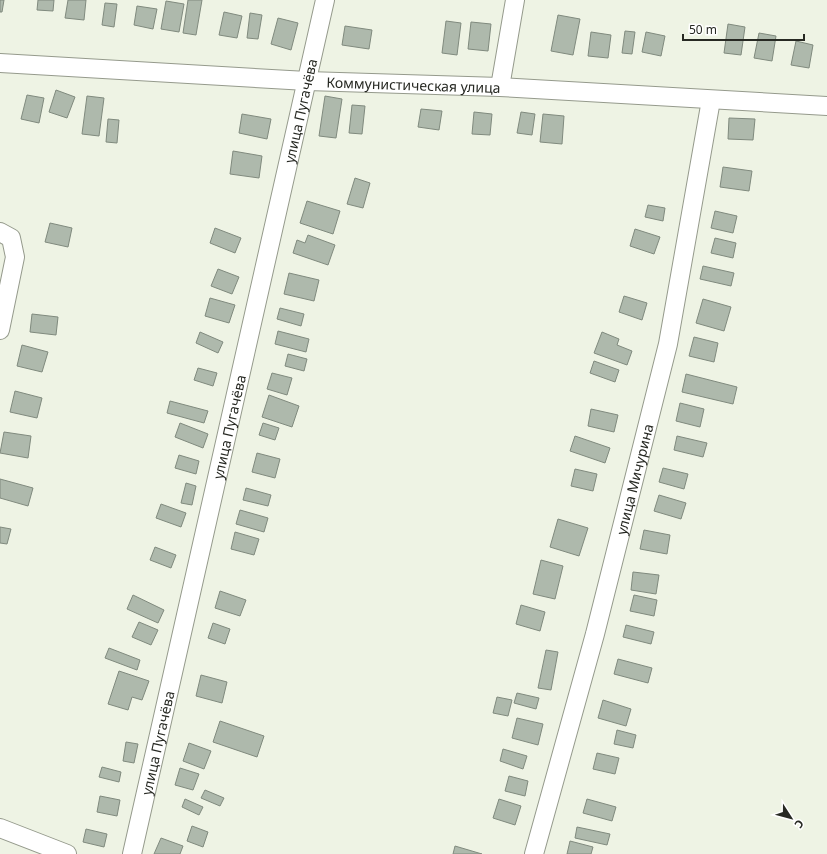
<svg xmlns="http://www.w3.org/2000/svg" width="827" height="854" font-family="'Noto Sans',sans-serif">
<style>
.building{fill:#aeb9ac;stroke:#808a7e}
.lines{fill:none;stroke-linecap:round;stroke-linejoin:round}
.street-casing{stroke:#959a8c;stroke-width:20}
.street{stroke:#fff;stroke-width:18}
.labels{text-anchor:middle;dominant-baseline:central;stroke-width:3.5;stroke-linejoin:round;paint-order:stroke}
.street-label{font-size:14px;fill:#272923;stroke:#fff}
</style>
<rect width="100%" height="100%" fill="#eef3e4"/>
<path class="building" d="M0 0H4L2 12H0Z
M38 0H54L53 11 37 10Z
M68 0H86L84 20 65 18Z
M188 0H202L196 35 183 33Z
M166 1 184 4 179 32 161 29Z
M105 3 117 4 114 27 102 25Z
M137 6 157 9 153 29 134 25Z
M224 12 242 16 237 38 219 35Z
M250 13 262 15 258 39 247 38Z
M558 15 580 19 573 55 551 51Z
M278 18 298 23 291 50 271 44Z
M446 21 461 23 457 55 442 53Z
M471 22 491 24 488 51 468 49Z
M728 24 745 27 741 55 724 53Z
M345 26 372 30 369 49 342 45Z
M625 31 635 32 632 54 622 53Z
M591 32 611 35 608 58 588 56Z
M646 32 665 36 661 56 642 52Z
M759 33 776 36 772 61 754 58Z
M796 41 813 45 809 68 791 65Z
M56 90 75 97 67 118 49 112Z
M27 95 44 98 39 123 21 119Z
M87 96 104 98 99 136 82 134Z
M325 96 342 99 336 138 319 136Z
M352 105 365 106 362 134 349 133Z
M421 109 442 111 439 130 418 127Z
M474 112 492 114 490 135 472 134Z
M521 112 535 114 532 135 517 133Z
M242 114 271 119 267 139 239 133Z
M543 114 564 116 562 144 540 142Z
M729 118 755 119 753 140 728 139Z
M108 119 119 120 117 143 106 142Z
M233 151 262 156 259 178 230 174Z
M723 167 752 171 749 191 720 187Z
M355 178 370 183 363 208 347 204Z
M307 201 340 211 333 234 300 223Z
M648 205 665 208 663 221 645 217Z
M715 211 737 216 733 233 711 228Z
M50 223 72 228 68 247 45 242Z
M215 228 241 238 235 253 210 243Z
M635 229 660 237 654 254 630 246Z
M308 235 335 245 328 265 293 253 297 240 305 243Z
M715 238 736 243 733 258 711 253Z
M703 266 734 273 731 286 700 279Z
M218 269 239 277 232 294 211 286Z
M289 273 319 280 314 301 284 294Z
M624 296 647 303 642 320 619 312Z
M210 298 235 305 229 323 205 316Z
M703 299 731 307 724 331 696 323Z
M280 308 304 314 301 326 277 319Z
M32 314 58 317 56 335 30 332Z
M278 331 309 339 306 352 275 344Z
M200 332 223 342 218 353 196 343Z
M602 332 619 339 617 345 632 351 627 365 594 353Z
M694 337 718 343 714 362 689 356Z
M22 345 48 352 42 372 17 366Z
M288 354 307 359 304 371 285 366Z
M594 361 619 370 615 382 590 373Z
M198 368 217 373 213 386 194 380Z
M272 373 292 378 287 395 267 389Z
M686 374 737 387 733 404 682 392Z
M15 391 42 398 37 418 10 412Z
M269 395 299 406 292 427 262 417Z
M170 401 208 411 204 423 167 413Z
M680 403 704 409 700 427 676 421Z
M591 409 618 415 614 432 588 426Z
M180 423 208 434 203 448 175 437Z
M263 423 279 428 275 440 259 435Z
M4 432 31 436 28 458 0 453Z
M575 436 610 448 605 463 570 451Z
M677 436 707 443 703 457 674 450Z
M257 453 280 459 275 478 252 472Z
M179 455 199 461 196 474 175 468Z
M663 468 688 474 684 489 659 482Z
M575 469 597 474 593 491 571 486Z
M0 479 33 488 28 506 0 498Z
M186 483 196 486 192 505 181 503Z
M246 488 271 495 268 506 243 500Z
M659 495 686 503 681 519 654 511Z
M161 504 186 513 181 527 156 518Z
M240 510 268 518 264 532 236 524Z
M558 519 588 528 579 556 550 547Z
M0 527 11 529 7 544 0 543Z
M644 530 670 535 667 554 640 549Z
M235 532 259 539 254 555 231 549Z
M155 547 176 555 171 568 150 560Z
M541 560 563 566 555 599 533 594Z
M633 572 659 575 656 594 631 590Z
M220 591 246 600 240 616 215 608Z
M133 595 164 610 158 623 127 609Z
M634 595 657 600 654 616 630 611Z
M521 605 545 612 540 631 516 624Z
M139 622 158 630 151 645 132 637Z
M213 623 230 629 225 644 208 638Z
M626 625 654 632 651 644 623 637Z
M109 648 140 660 137 670 105 658Z
M546 650 558 652 551 690 538 688Z
M618 659 652 668 648 683 614 674Z
M119 671 149 681 142 700 132 697 128 710 108 704Z
M201 675 227 682 222 703 196 696Z
M517 693 539 698 536 709 514 703Z
M497 697 512 700 508 716 493 713Z
M603 700 631 709 626 726 598 718Z
M517 718 543 724 538 745 512 738Z
M220 721 264 736 257 757 213 742Z
M617 730 636 735 633 748 614 744Z
M126 742 138 744 134 763 123 761Z
M189 743 211 751 204 769 183 761Z
M503 749 527 756 523 769 500 761Z
M597 753 619 758 615 774 593 769Z
M102 767 121 772 119 782 99 777Z
M180 768 199 774 193 790 175 785Z
M509 776 528 781 525 796 505 791Z
M205 790 224 798 220 806 201 798Z
M100 796 120 800 117 816 97 812Z
M185 799 203 807 199 815 182 807Z
M499 799 521 806 515 825 493 818Z
M587 799 616 807 612 821 583 813Z
M192 826 208 832 203 847 187 841Z
M577 827 610 834 607 845 575 838Z
M86 829 107 834 104 847 83 842Z
M161 838 183 846 180 854H154Z
M570 841 593 847 591 854H567Z
M455 846 482 854H453Z"/>
<g class="lines">
<g class="street-casing">
<g id="street">
<path id="s1" d="M0 63 307 81 500 87 827 106"/>
<path d="M500 87 515 0"/>
<path d="M0 232 11 238 15 257 0 330"/>
<path d="M0 828 67 854"/>
<path id="s2" d="M132 854 325 0"/>
<path id="s3" d="M534 854 595 634 668 344 711 100"/>
</g>
</g>
<use href="#street" class="street"/>
</g>
<g class="labels">
<g class="street-label">
<text stroke="none"><textPath href="#s1" startOffset="414">Коммунистическая улица</textPath></text>
<text stroke="none"><textPath href="#s2" startOffset="762">улица Пугачёва</textPath></text>
<text stroke="none"><textPath href="#s2" startOffset="438">улица Пугачёва</textPath></text>
<text stroke="none"><textPath href="#s3" startOffset="388">улица Мичурина</textPath></text>
<text stroke="none"><textPath href="#s2" startOffset="114">улица Пугачёва</textPath></text>
</g>
</g>
<g transform="translate(791 818) rotate(126)" stroke="#ffffff" stroke-width="3" paint-order="stroke">
<path d="M0-3L7 15L0 10L-7 15Z" fill="#272923"/>
<text y="-6" font-size="11" font-weight="bold" text-anchor="middle" fill="#272923">С</text>
</g>
<path d="M683 34v6h121v-6" fill="none" stroke="#272923" stroke-width="2"/>
<text x="689" y="34" font-size="12" fill="#272923" stroke="#ffffff" stroke-width="3" paint-order="stroke">50 m</text>
</svg>
